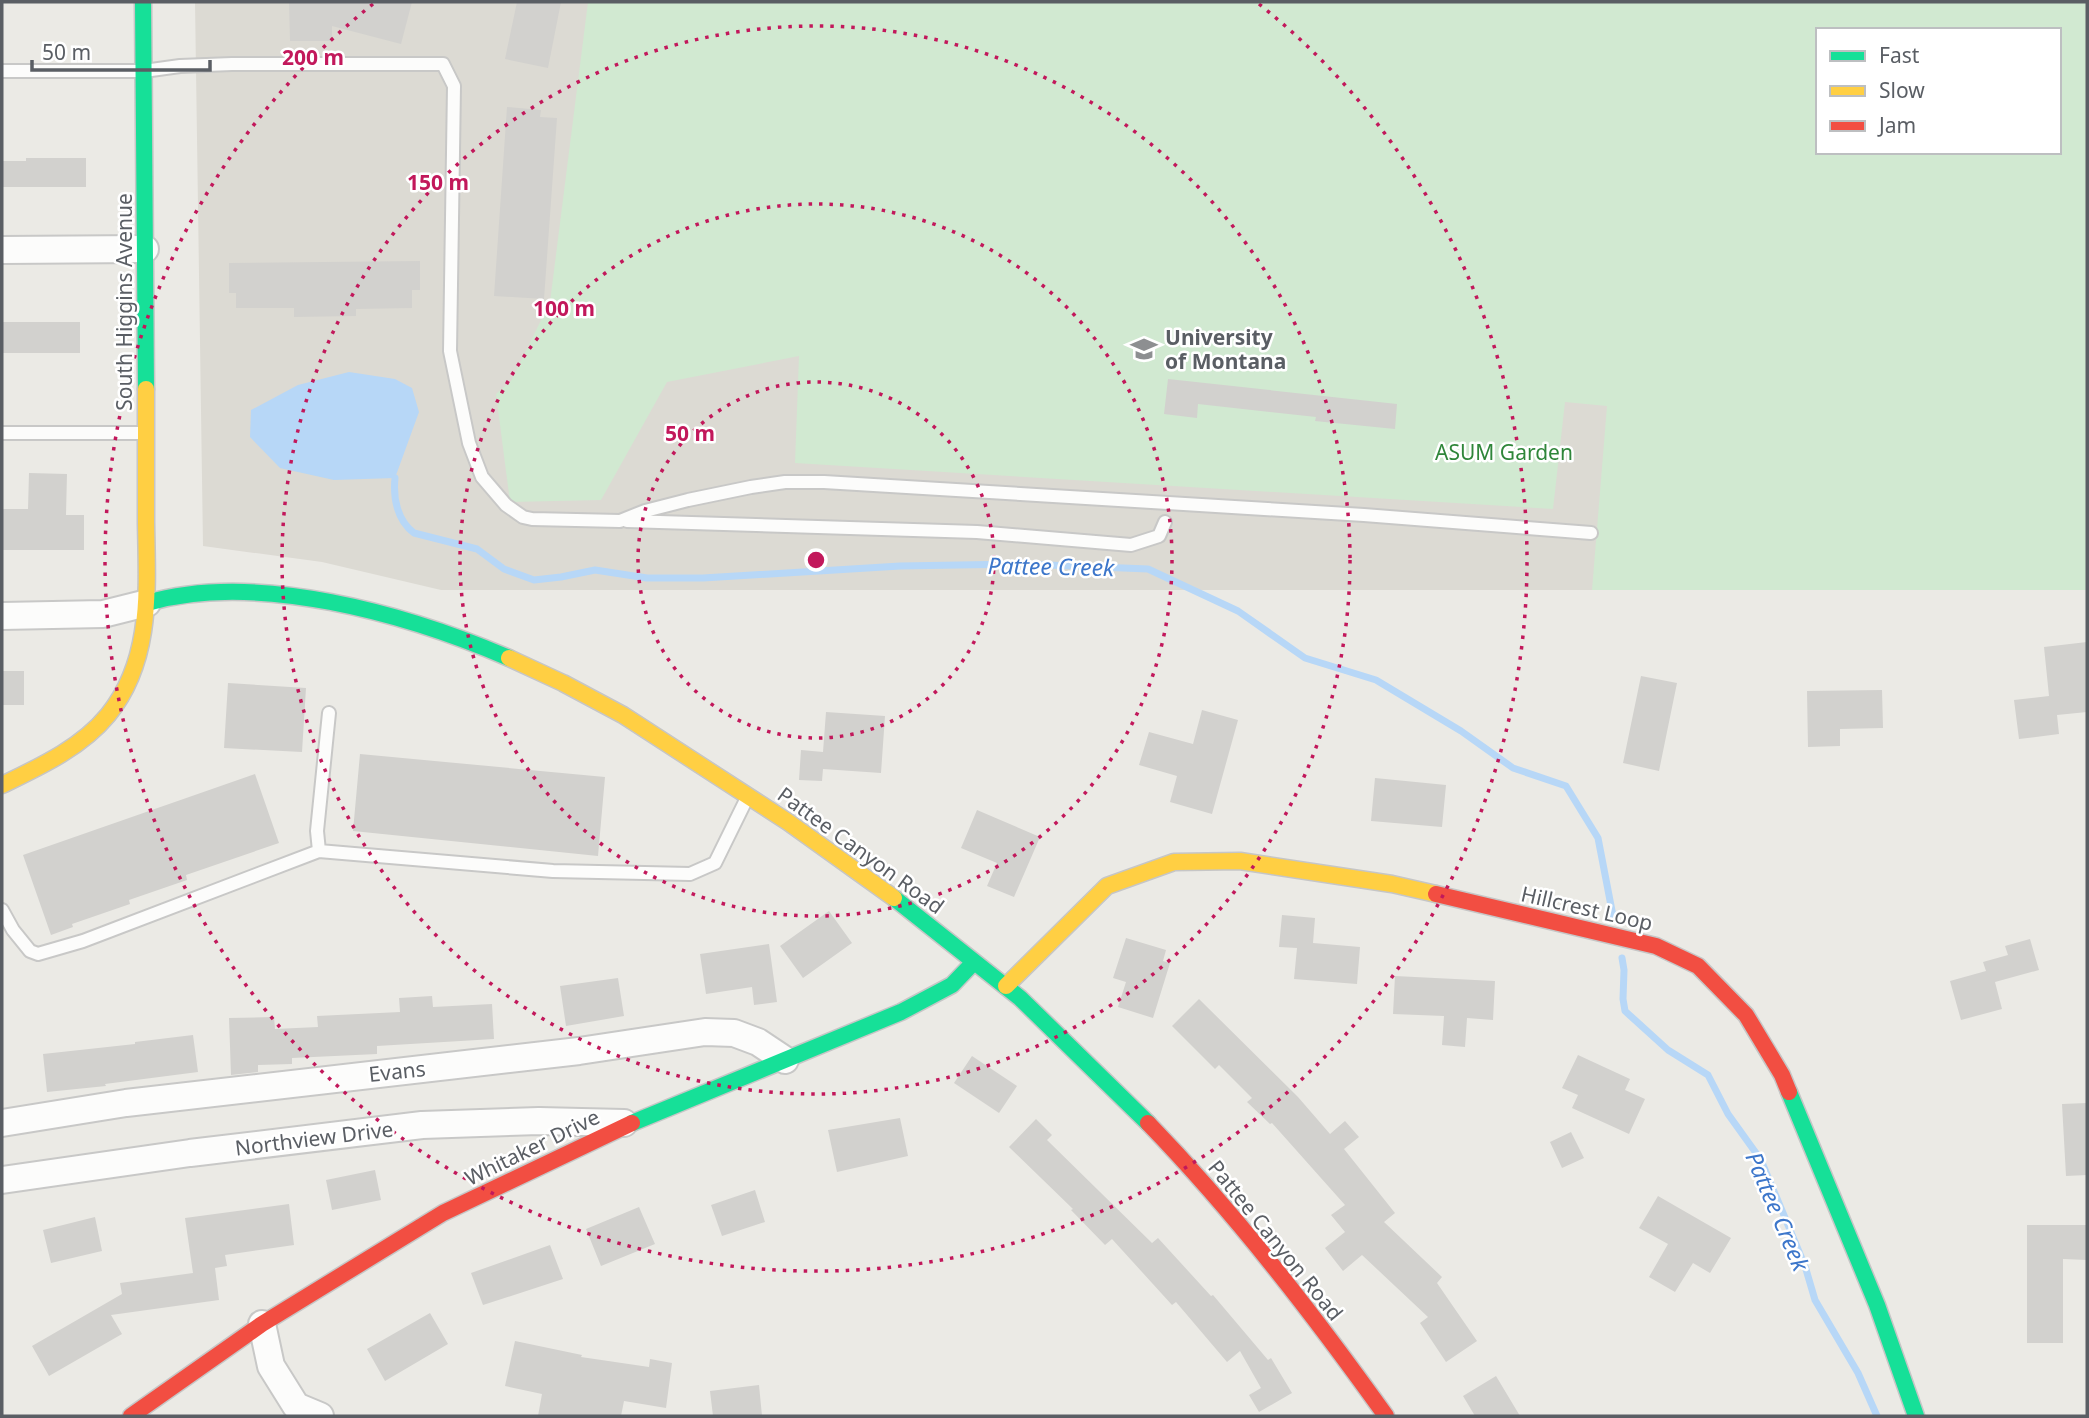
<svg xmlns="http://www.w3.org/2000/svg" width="2089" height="1418" font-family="'Noto Sans',sans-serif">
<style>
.education{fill:#dcdad3;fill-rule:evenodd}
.green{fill:#d1e9d1;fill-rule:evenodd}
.water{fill:#b7d7f7}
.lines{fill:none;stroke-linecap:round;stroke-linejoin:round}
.stream{stroke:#b7d7f7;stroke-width:7}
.building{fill:#d2d1ce}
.lane-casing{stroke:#c8c8c7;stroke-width:16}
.street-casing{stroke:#c8c8c7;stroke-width:30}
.fast-casing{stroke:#c6c6c6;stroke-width:19}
.slow-casing{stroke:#c6c6c6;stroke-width:19}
.jam-casing{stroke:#c6c6c6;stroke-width:19}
.lane{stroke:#fcfcfb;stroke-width:12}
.street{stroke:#fcfcfb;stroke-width:26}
.fast{stroke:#16e098;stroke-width:16}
.slow{stroke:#ffcf43;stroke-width:16}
.jam{stroke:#f24e42;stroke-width:16}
.ring{fill:none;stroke:#c2185b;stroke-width:3.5;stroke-dasharray:3.5 7}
.labels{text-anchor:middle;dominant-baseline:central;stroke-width:5;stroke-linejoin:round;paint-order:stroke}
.street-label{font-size:21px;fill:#5a5e64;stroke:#fff}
.poi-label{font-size:21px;font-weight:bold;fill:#5a5e64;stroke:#fff;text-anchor:start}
.park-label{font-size:21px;fill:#2f863a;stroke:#fff}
.water-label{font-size:23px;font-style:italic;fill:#3c76ca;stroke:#fff}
.centre{fill:#c2185b;stroke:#fff;stroke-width:3.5}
.ring-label{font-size:21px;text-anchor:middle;font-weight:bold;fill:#c2185b;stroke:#fff;stroke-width:5;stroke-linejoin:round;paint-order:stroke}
</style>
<rect width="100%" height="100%" fill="#ebeae5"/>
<path class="education" d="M195 2H2087V590H441L322 562 203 546ZM1818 30H2059V152H1818Z"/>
<path class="green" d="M588 2H2087V590H1592L1607 406 1565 402 1553 509 795 463 799 356 667 382 601 500 510 502 496 394 511 381 550 302ZM1818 30H2059V152H1818Z"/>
<path class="water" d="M349 372 395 379 412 388 419 412 395 478 334 480 280 468 250 437 251 410 298 385Z"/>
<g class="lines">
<path class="stream" d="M395 478C393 498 397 520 414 533L477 549 504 569 534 580 561 577 595 570 647 578H703L900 566 1023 564 1148 569 1238 611 1305 658 1376 680 1461 731 1513 768 1566 786 1598 838 1613 916
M1622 958 1624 970 1623 999 1625 1011 1668 1050 1708 1075 1728 1114 1761 1160 1805 1266 1815 1300 1858 1373 1877 1416"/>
</g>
<path class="building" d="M289 2H412L401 44 332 26V41H290Z
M517 2H561L548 68 505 59Z
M507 107 541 110 540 117 557 118 544 299 494 296Z
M26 158H86V187H2V161H26Z
M420 261V290H412V308L356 309V316L294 317V308H236V293H229V263Z
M2 322H80V353H2Z
M1168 379 1397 404 1395 429 1315 421 1316 417 1198 404 1197 418 1164 414Z
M29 473 67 474 66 515H84V550H2V509H28Z
M2087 642V712L2057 715 2059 734 2019 739 2014 700 2049 696 2044 647Z
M2 671H24V705H2Z
M1641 676 1677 683 1659 771 1623 763Z
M228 683 306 688 302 752 224 748Z
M1882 690 1883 728 1840 729V746L1808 747 1807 691Z
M1202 710 1238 720 1212 814 1170 802 1177 776 1139 765 1149 732 1193 744Z
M826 712 885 716 881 773 823 769 822 781 799 780 801 750 823 752Z
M360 754 605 777 598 856 353 831Z
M255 774 279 843 186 875 187 880 129 900 130 904 72 924 73 927 51 935 23 855Z
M1375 778 1446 785 1442 827 1371 821Z
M977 810 1040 837 1014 897 987 886 997 863 961 848Z
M829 911 852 943 803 978 780 946Z
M1282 915 1315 918 1313 943 1360 947 1357 984 1294 979 1297 948 1279 947Z
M1126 938 1166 950 1163 961 1170 963 1153 1018 1118 1007 1126 982 1113 978Z
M2030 939 2039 970 1995 982 2002 1009 1961 1020 1950 981 1986 971 1983 962 2008 955 2005 946Z
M769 944 777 1002 754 1005 752 987 706 994 700 954Z
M1395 976 1495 981 1493 1020 1467 1018 1465 1047 1442 1045 1444 1016 1393 1014Z
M618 978 624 1016 566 1026 560 986Z
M432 996 433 1007 492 1004 494 1039 377 1046V1054L292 1058V1064L258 1065V1072L231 1075 229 1018 274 1017 275 1029 318 1027 317 1016 400 1012 399 998Z
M1199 999 1298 1097 1330 1134 1345 1121 1359 1137 1344 1149 1395 1213 1384 1222 1442 1277 1437 1283 1477 1341 1446 1362 1420 1323 1428 1317 1362 1255 1343 1271 1325 1248 1345 1232 1331 1215 1345 1205 1272 1123 1270 1124 1247 1102 1252 1098 1219 1065 1215 1069 1172 1026Z
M193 1035 198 1072 105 1084 106 1086 47 1092 43 1054 135 1044V1042Z
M1578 1055 1630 1079 1625 1090 1645 1099 1629 1134 1572 1108 1578 1095 1562 1088Z
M972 1056 1017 1086 999 1113 954 1083Z
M2087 1103V1175L2066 1176 2062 1104Z
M900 1118 908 1156 837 1172 828 1130Z
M1036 1119 1052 1135 1047 1140 1152 1243 1158 1238 1211 1296 1213 1295 1268 1360 1271 1358 1292 1393 1259 1412 1249 1395 1261 1388 1240 1351 1227 1362 1176 1302 1172 1305 1112 1239 1105 1245 1071 1210 1073 1209 1009 1147Z
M1571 1132 1584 1158 1562 1168 1550 1142Z
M375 1170 381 1200 332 1210 326 1180Z
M755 1190 765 1222 722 1236 711 1205Z
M1658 1196 1731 1238 1710 1273 1693 1263 1675 1292 1649 1277 1668 1244 1639 1228Z
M289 1204 294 1245 225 1255 227 1266 215 1268 219 1300 111 1315 122 1334 49 1376 32 1346 122 1294 120 1283 193 1273 185 1218Z
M639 1207 655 1244 601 1266 586 1229Z
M95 1217 102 1251 51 1263 43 1230Z
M2027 1225H2087V1260L2063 1259V1343H2027Z
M550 1245 563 1279 483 1305 471 1273Z
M430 1313 448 1344 385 1381 367 1349Z
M515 1341 582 1355 581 1357 649 1367 650 1359 672 1363 666 1408 624 1401 621 1416H538L542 1394 505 1386Z
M1496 1376 1520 1416H1475L1463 1396Z
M759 1385 762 1416H713L710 1391Z"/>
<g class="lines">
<g class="lane-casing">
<path id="lane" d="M2 71H144L180 66 232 64H443L454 86 450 351 469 443 482 477 506 505 523 517 532 519 620 521 645 511 688 500 751 487 785 482H824L1364 515 1591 533
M2 433H141
M627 521 977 532 1131 545 1159 536 1165 522
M319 851 317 831 329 713
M2 910 13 930 30 951 38 954 83 941 319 851 553 871 690 874 715 863 747 798"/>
</g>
<g class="street-casing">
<path id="street" d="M2 250 145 249
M2 616 103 614 147 603
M2 1123 126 1103 579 1051 705 1032 734 1033 758 1042 785 1060
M2 1180 190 1153 422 1125 539 1121 624 1123
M262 1324 271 1366 296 1406 320 1416"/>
</g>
<g class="fast-casing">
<path id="fast" d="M143 2 146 389
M147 603C256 571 407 614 509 658
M894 898 1020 998 1148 1123
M1789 1092 1877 1305 1916 1416
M632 1123 901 1012 952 985 974 962"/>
</g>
<g class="slow-casing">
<path id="slow" d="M509 658 563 683 623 715 788 822 894 898
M2 785C39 767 81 748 108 715 153 660 147 588 146 522 146 477 146 433 146 389
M1006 986 1107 886 1174 862 1240 861 1392 884 1436 894"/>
</g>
<g class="jam-casing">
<path id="jam" d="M1436 894 1656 946 1698 966 1746 1015 1782 1075 1789 1092
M1148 1123C1236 1214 1313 1314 1386 1416
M131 1416 262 1324 443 1213 632 1123"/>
</g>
<use href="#lane" class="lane"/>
<use href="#street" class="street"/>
<use href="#fast" class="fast"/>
<use href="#slow" class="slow"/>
<use href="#jam" class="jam"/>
</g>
<g class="ring">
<circle cx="816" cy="560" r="178"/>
<circle cx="816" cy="560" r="356"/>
<circle cx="816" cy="560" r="534"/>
<path d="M1259 4A711 711 0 1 1 373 4"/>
</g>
<defs>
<g id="university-bare" transform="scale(2.1)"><path d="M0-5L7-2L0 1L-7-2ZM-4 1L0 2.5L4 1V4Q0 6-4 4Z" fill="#8d8f91" stroke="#fff" stroke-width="2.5" paint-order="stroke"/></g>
</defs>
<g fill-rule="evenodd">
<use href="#university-bare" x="1144" y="349"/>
</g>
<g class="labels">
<g class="street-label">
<text transform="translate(124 302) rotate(-90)">South Higgins Avenue</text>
<text transform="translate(861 850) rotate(36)">Pattee Canyon Road</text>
<text transform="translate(1587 908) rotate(13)">Hillcrest Loop</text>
<text transform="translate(397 1071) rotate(-6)">Evans</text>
<text transform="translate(314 1138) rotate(-7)">Northview Drive</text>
<text transform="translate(532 1147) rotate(-26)">Whitaker Drive</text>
<text transform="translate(1276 1240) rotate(51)">Pattee Canyon Road</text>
</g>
<g class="poi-label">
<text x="1165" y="337">University<tspan x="1165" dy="24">of Montana</tspan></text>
</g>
<g class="park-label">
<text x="1504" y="452">ASUM Garden</text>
</g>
<g class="water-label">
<text transform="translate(1051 566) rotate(1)">Pattee Creek</text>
<text transform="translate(1778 1211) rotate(67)">Pattee Creek</text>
</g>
</g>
<circle cx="816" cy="560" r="10" class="centre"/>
<g class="ring-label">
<text x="313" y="65">200 m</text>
<text x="438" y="190">150 m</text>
<text x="564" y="316">100 m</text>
<text x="690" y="441">50 m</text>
</g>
<rect width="2089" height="1418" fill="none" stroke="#5a5e64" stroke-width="7"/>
<rect x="1816" y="28" width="245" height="126" fill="#ffffff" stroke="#bdbfc1" stroke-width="2"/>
<rect x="1830" y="51" width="35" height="10" fill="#16e098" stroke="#bdbfc1" stroke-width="2"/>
<text x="1879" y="63" font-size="21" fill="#5a5e64">Fast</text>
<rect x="1830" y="86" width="35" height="10" fill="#ffcf43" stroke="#bdbfc1" stroke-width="2"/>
<text x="1879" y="98" font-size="21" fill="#5a5e64">Slow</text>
<rect x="1830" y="121" width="35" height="10" fill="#f24e42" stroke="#bdbfc1" stroke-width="2"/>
<text x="1879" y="133" font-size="21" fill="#5a5e64">Jam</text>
<path d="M32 60v10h178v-10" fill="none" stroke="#5a5e64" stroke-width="3.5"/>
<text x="42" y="60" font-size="21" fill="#5a5e64" stroke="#ffffff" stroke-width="5" paint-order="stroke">50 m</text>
</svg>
